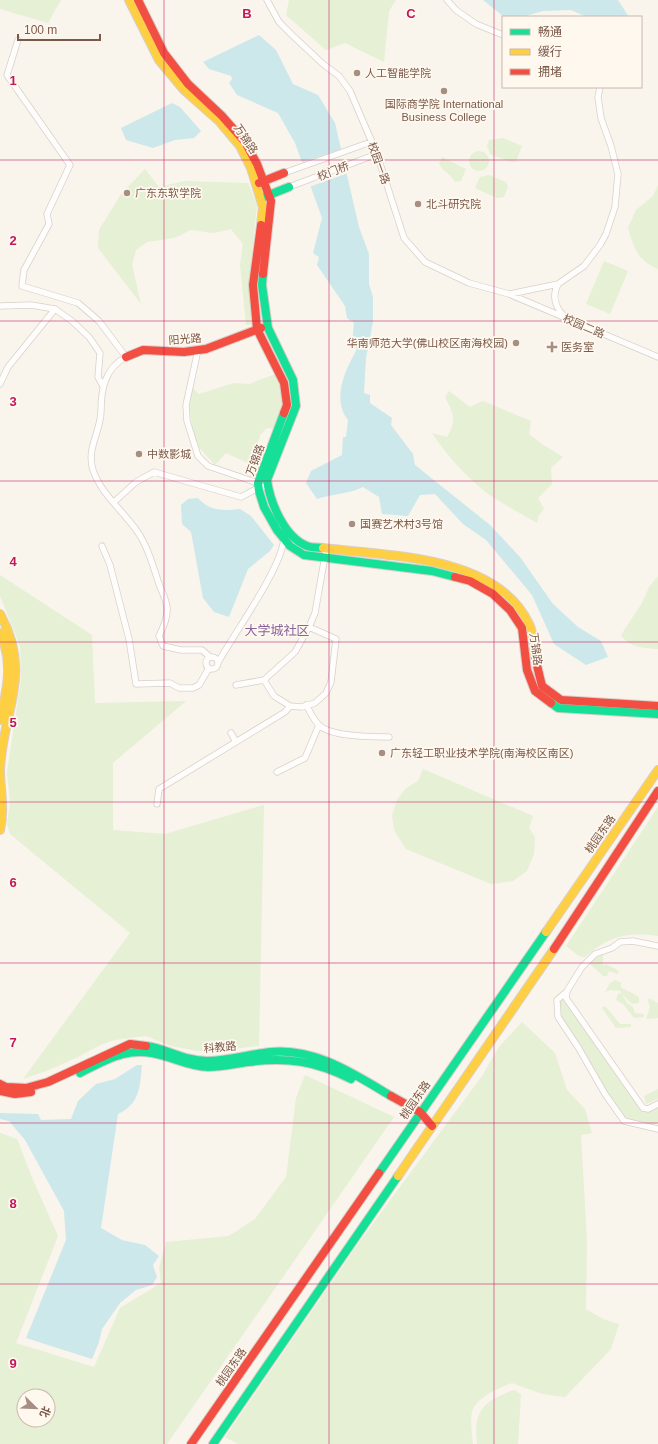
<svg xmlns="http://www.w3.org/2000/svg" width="658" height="1444" font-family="Helvetica,'Noto Sans SC',sans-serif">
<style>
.green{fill:#e5f0d5;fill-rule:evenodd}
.water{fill:#cce8eb}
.pier{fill:#f9f4ec}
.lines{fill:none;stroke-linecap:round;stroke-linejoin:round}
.street-casing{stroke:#d8d1ca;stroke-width:7}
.fast-casing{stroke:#d9cfc8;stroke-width:10}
.slow-casing{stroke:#d9cfc8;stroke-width:10}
.jam-casing{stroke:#d9cfc8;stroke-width:10}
.street{stroke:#fefdfc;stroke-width:5.5}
.fast{stroke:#16e098;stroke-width:8}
.slow{stroke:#ffcf43;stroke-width:8}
.jam{stroke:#f24e42;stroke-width:8}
.grid{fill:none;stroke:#c2185b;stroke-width:1;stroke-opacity:0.55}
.poi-dot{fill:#a68f82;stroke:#fff8ef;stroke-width:1.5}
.labels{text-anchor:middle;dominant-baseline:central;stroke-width:3.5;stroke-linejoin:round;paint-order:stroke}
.poi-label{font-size:11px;fill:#7a5949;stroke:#fff8ef;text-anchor:start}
.street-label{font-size:11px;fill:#7a5949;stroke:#fff8ef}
.quarter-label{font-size:13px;fill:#89649d;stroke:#fff8ef}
.grid-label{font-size:13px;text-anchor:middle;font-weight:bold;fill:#c2185b;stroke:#fff8ef;stroke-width:3.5;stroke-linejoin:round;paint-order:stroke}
</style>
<rect width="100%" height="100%" fill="#f9f4ec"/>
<path class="green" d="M0 0H61L48 23 0 9Z
M289 0H396L389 11 384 62 345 43 326 50 286 15Z
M503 138 522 146 516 162H511L490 154 487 146 489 140Z
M469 161a10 10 0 1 1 20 0a10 10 0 1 1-20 0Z
M442 157 466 169 461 181 455 182C451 174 442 171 439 163Z
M145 169 159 187 185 181 248 183 257 205 249 283 251 324 246 325 240 265 243 244 231 229 213 233 191 230 174 238 147 242 136 250 132 265 141 304 98 248 99 230 121 194Z
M489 175 506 182 508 187 504 197 497 198 475 188 480 177Z
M658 185V269C637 260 634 248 628 228L636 210 653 196Z
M604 261 628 271 610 314 586 304Z
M278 373 286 405 277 429 267 428 260 435 253 461 262 465 257 480 250 477V464L226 453 215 465 195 443 189 406 193 388 199 394 234 383 249 384Z
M449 391 470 407 483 401 531 421 529 434 542 444 563 457 551 468 552 484 538 498 544 509 539 515 537 523C522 514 506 506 491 496 468 479 448 457 432 433L447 437C457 420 453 413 445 397Z
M0 575 92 635 95 703 186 701 113 763V830L165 834 264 805 259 1046 224 1050 197 1051 171 1046 146 1036 115 1040 100 1045 78 1057 49 1070 23 1079 130 933 10 834 7 824 10 801 7 773 21 679 20 646 0 596Z
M658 576V649C645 649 627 646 621 635L642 603 649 587Z
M423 769 533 816 529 828 535 837 534 854 527 871 513 881 491 884 406 849 394 830 392 815 397 800 405 789 418 781Z
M658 807V936C627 932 609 936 585 957L579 956 566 946Z
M603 954V966L606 964 619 971 617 974 609 971 607 976H603L589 963Z
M615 980 622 983 620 985 622 988 639 997V1003L632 1004 622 994 627 1003 633 1007 635 1013 644 1014V1017L634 1018 623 1004 616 1000 618 994 621 993V991L611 990 605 992 610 983Z
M564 994 643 1108 658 1104V1123L648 1125 624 1121 558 1017 559 1001Z
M649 998 658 1003V1018L646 1019 650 1007 648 1001Z
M605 1006 620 1024H631V1027L616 1028 602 1008Z
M522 1022 555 1053 567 1090 585 1109 592 1133 581 1135 587 1241 586 1309 603 1319 619 1324 611 1349 565 1397 542 1394 512 1383C499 1388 476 1397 472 1412 470 1421 472 1435 473 1444H238L225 1437 360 1241 482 1076 499 1047Z
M305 1075 394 1117 167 1444H0V1133L17 1139 33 1180 58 1236 16 1343 94 1367 120 1308 161 1283 159 1268 166 1242 229 1236 255 1219 286 1177 296 1098ZM24 1396H48V1420H24Z
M658 1089V1099L646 1104 644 1096Z
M514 1390 521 1394 518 1444H477C473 1411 483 1401 514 1390Z"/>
<path class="water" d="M483 0H618L629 17H587L571 10 543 11 522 17H504Z
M259 35 276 50 293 84 318 95 335 123 359 227 369 254V284L373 297V322L366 358 364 393 370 395V403L392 418 391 425 413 454 415 465 490 525 520 557 553 604 578 627 601 641 608 657 586 665 554 644 532 595 486 540 463 524 435 494 420 495 408 516 382 514 379 497 363 487C349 494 332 494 317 499L306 483 311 471 342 455 343 437H346L348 420C331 398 346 369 357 349L352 344 354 323 347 318 345 306 317 265 319 257 313 253 322 218 295 143 278 113 237 95 229 83 232 79 231 76 209 69 203 62Z
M172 103 180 107 201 131 194 138 175 140 153 148 126 140 121 128Z
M198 498C209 511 224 511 240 509L251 516 274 545 270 551 248 569 229 617 214 612 203 598 191 532 182 524 181 505 188 499Z
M137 1065H142C140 1086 140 1104 118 1114L101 1228 122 1240 145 1245 159 1256 153 1265 157 1277 152 1285 136 1290 120 1303 102 1329 99 1342 92 1359 26 1338 66 1240 64 1211 25 1140 9 1121 0 1119V1113L38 1114 41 1120 71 1119 78 1101 96 1084 115 1079Z"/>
<path class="pier" d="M342 149 348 173 309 187 300 163Z"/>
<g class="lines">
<g class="street-casing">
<path id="street" d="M267 0 279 22 292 35 323 64 339 76 350 91 377 154 404 238 425 262 469 283 509 294 658 357
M447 0 456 10 476 24 503 35
M18 40 7 75 70 165 47 214 49 224 24 270 22 286 78 303 99 321 126 357C105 368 101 389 101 411 101 431 86 449 93 470 101 494 123 511 137 531 148 547 153 566 159 584 162 592 166 599 167 607 168 618 163 627 159 636L163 646 181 650H202L210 657
M284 173 371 142
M289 187 377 154
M558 284C552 296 554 306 564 316
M510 294 558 284 584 266 600 245 606 234 615 207 618 174 611 146 601 118 598 97 600 87
M0 306 31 305 55 309 72 321 89 337 100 353 98 377 103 386
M198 350 186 405 187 421 198 456 208 466 258 483
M0 384 8 367 55 309
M114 502 136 482 154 472 241 497 258 488 267 486
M102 546 110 565 129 639 136 684 170 683 179 688H193L199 685 209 668
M206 663a6 6 0 1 1 12 0a6 6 0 1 1-12 0Z
M219 661C235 632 282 568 284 538
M264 680 274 696 290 706 302 707 315 703 326 693 331 682 336 639 309 627
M236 685 264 680 295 652 309 627 315 613 326 550
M306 705C310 711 313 719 318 724 329 737 372 737 389 737
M231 733 236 742
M277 772 305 758 319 725
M157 804 159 789 285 712 290 706
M658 946 633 941 620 942 612 948 595 954 582 967 567 991 566 998 643 1108 648 1109 658 1104
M564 994 557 1000 558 1017 578 1047 605 1094 624 1121 658 1129"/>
</g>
<g class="fast-casing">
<path id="fast" d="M264 197 289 187
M263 274 262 285 268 328 293 380 296 406 267 480C270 502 284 537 307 546 311 548 318 547 323 548
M284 413 258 483 259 491 264 507 277 530 290 546 304 555 432 571 455 577
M551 703 558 708 658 714
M146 1046C166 1048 183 1061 207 1061 228 1061 250 1054 271 1052 316 1048 354 1074 391 1096
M80 1073C109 1058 130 1045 164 1056 178 1060 193 1067 208 1067 221 1067 234 1064 248 1062 288 1057 315 1061 351 1079
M379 1173 546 932
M213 1444 398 1176"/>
</g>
<g class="slow-casing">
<path id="slow" d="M129 0 159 60 184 90 219 121 240 146 251 168 263 207 261 225
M323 548C388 556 497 555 529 624 534 633 533 647 535 657
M0 614C33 674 3 709 0 769 0 790 5 809 0 830
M0 633C14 662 7 690 0 720
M546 932 658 770
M398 1176 554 949"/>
</g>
<g class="jam-casing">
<path id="jam" d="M138 0 164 53 188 84 222 116 245 142 257 164 271 201 263 274
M259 183 284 173
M261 225 253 285 257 329 284 383 287 405 284 413
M126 357 143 350 184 352 206 349 261 328
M455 577 470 581 493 594 510 610 522 628 527 670 535 691 551 703
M535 657 542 686 561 700 658 706
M554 949 658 791
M0 1084 6 1087 26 1088 48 1082 130 1044 146 1046
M0 1091 15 1094 31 1092
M391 1096 420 1112 432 1126
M191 1444 379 1173"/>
</g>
<use href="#street" class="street"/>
<use href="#fast" class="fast"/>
<use href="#slow" class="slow"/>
<use href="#jam" class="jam"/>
</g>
<path class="grid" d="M164 0V1444M329 0V1444M494 0V1444M0 160H658M0 321H658M0 481H658M0 642H658M0 802H658M0 963H658M0 1123H658M0 1284H658"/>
<g class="poi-dot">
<circle cx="357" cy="73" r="4"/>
<circle cx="444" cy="91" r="4"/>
<circle cx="127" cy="193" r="4"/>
<circle cx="418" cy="204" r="4"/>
<circle cx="516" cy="343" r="4"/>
<path d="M550 341h4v4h4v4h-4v4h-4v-4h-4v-4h4z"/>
<circle cx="139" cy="454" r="4"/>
<circle cx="352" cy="524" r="4"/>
<circle cx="382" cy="753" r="4"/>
</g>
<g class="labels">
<g class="poi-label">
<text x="365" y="73">人工智能学院</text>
<text x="444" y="104" text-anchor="middle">国际商学院 International<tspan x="444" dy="13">Business College</tspan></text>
<text x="135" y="193">广东东软学院</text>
<text x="426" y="204">北斗研究院</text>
<text x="508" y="343" text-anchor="end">华南师范大学(佛山校区南海校园)</text>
<text x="561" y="347">医务室</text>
<text x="147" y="454">中数影城</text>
<text x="360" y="524">国赛艺术村3号馆</text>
<text x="390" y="753">广东轻工职业技术学院(南海校区南区)</text>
</g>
<g class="street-label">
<text transform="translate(246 139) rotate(56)">万锦路</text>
<text transform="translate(379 163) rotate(70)">校园一路</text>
<text transform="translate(333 171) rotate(-21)">校门桥</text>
<text transform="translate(584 326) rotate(23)">校园二路</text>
<text transform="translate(185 339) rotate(-4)">阳光路</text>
<text transform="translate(255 460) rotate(-70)">万锦路</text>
<text transform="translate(536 649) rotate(82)">万锦路</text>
<text transform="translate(600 834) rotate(-55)">桃园东路</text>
<text transform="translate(220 1047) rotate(-5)">科教路</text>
<text transform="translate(415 1100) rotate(-55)">桃园东路</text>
<text transform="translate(231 1367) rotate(-55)">桃园东路</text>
</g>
<g class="quarter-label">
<text x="277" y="630">大学城社区</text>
</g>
</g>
<g class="grid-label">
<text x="247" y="18">B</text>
<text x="411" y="18">C</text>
<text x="13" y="85">1</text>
<text x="13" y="245">2</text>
<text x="13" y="406">3</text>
<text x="13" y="566">4</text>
<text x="13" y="727">5</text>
<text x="13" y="887">6</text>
<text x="13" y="1047">7</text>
<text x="13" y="1208">8</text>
<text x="13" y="1368">9</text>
</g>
<rect x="502" y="16" width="140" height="72" fill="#fff8ef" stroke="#cab8ad"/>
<rect x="510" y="29" width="20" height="6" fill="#16e098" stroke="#cab8ad"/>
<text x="538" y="36" font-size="12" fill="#7a5949">畅通</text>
<rect x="510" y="49" width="20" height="6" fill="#ffcf43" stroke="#cab8ad"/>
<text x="538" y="56" font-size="12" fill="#7a5949">缓行</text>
<rect x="510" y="69" width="20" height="6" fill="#f24e42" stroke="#cab8ad"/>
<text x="538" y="76" font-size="12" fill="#7a5949">拥堵</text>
<g transform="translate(36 1408) rotate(113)"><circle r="19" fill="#fff8ef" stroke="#cab8ad"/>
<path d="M0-3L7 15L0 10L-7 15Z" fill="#a68f82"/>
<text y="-6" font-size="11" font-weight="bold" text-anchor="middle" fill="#7a5949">北</text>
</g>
<path d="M18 34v6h82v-6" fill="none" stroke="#7a5949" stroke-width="2"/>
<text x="24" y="34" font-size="12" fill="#7a5949" stroke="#fff8ef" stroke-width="3" paint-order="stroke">100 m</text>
</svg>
